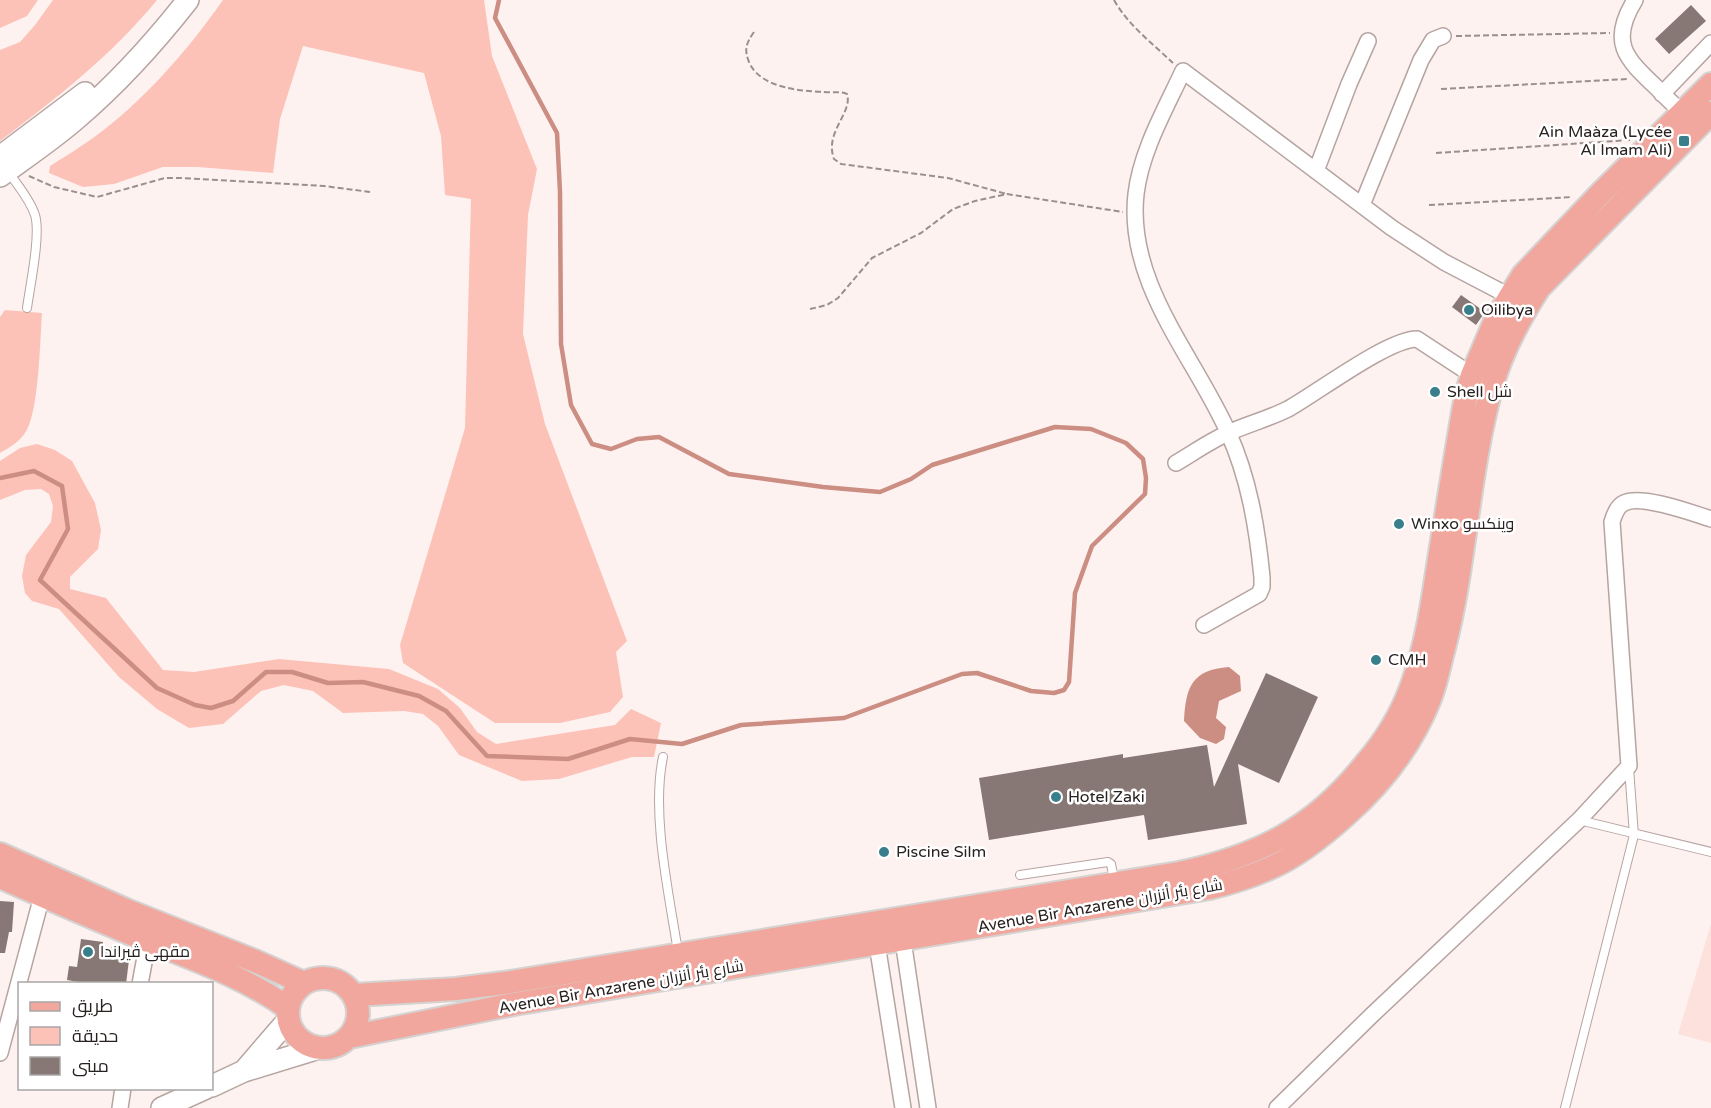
<svg xmlns="http://www.w3.org/2000/svg" width="1711" height="1108" font-family="'Varela Round',Cairo,sans-serif">
<style>
.built{fill:#fde1dc}
.green{fill:#fcc2b8}
.water{fill:#cc8d82}
.lines{fill:none;stroke-linecap:round;stroke-linejoin:round}
.stream{stroke:#cc8d82;stroke-width:4.5}
.building{fill:#887875}
.lane-casing{stroke:#b6a4a1;stroke-width:10}
.street-casing{stroke:#b6a4a1;stroke-width:18}
.secondary-casing{stroke:#b6a4a1;stroke-width:24}
.primary-casing{stroke:#d4d3d2;stroke-width:26}
.path{stroke:#998f8e;stroke-width:2;stroke-dasharray:6 3;stroke-linecap:butt}
.lane{stroke:#fff;stroke-width:8}
.street{stroke:#fff;stroke-width:15}
.secondary{stroke:#fff;stroke-width:21}
.primary{stroke:#f1a79d;stroke-width:22}
.poi-dot{fill:#397f8b;stroke:#fff;stroke-width:2}
.labels{text-anchor:middle;dominant-baseline:central;stroke-width:5;stroke-linejoin:round;paint-order:stroke}
.poi-label{font-size:16px;fill:#282120;stroke:#fff;text-anchor:start}
.street-label{font-size:16px;fill:#282120;stroke:#fff}
</style>
<rect width="100%" height="100%" fill="#fef2f0"/>
<path class="built" d="M1711 924V1043L1678 1034Z"/>
<path class="green" d="M0 0H38L27 16 0 28Z
M53 0H157C112 55 57 98 0 141V50L20 42 35 25Z
M223 0H484L492 56 537 169 528 215 523 334 545 424 627 641 616 652 623 697 610 712 560 723H495L403 663 400 645 465 428 471 199 445 195 441 136 424 73 303 46 280 119 273 173 198 167H163L114 184 83 187 49 173 50 166C64 157 79 148 93 138 144 101 187 51 223 0Z
M5 310 42 313C40 340 39 414 25 433 19 442 9 448 0 453V317Z
M37 444 55 450 72 461 95 503 101 530 98 549 70 577V589L106 598 163 670 194 672 279 659 389 669 438 689 460 708 477 732 496 744 615 725 631 709 661 723 654 757H632L559 779 522 781 459 755 438 726 423 714 404 711 343 713 313 691 284 685 261 691 223 724 189 728 157 709 119 677 59 609 32 601 25 593 22 576 26 555 51 522 53 506 49 494 41 489 25 490 0 500V461L20 448Z"/>
<path class="water" d="M1229 667 1240 676 1241 691 1219 701 1216 718 1226 727 1224 739 1216 744 1200 738 1184 721C1186 686 1192 670 1229 667Z"/>
<g class="lines">
<path class="stream" d="M0 478 34 471 62 486 68 529 40 580 157 688 195 705 211 708 233 701 266 672H292L328 683 363 682 419 696 446 711 487 756 568 759 630 739 682 744 741 725 844 718 962 674 977 673 1031 691 1054 693 1064 690 1069 682 1075 593 1092 546 1145 494 1146 478 1143 459 1126 443 1091 429 1055 427 932 465 911 479 880 492 823 487 729 474 659 437 637 439 611 449 592 444 571 405 561 344 560 192 557 133 495 18 499 0"/>
</g>
<path class="building" d="M1691 5 1706 21 1669 54 1655 39Z
M1461 295 1485 312 1476 325 1452 307Z
M1266 673 1318 697 1279 783 1238 764 1247 824 1148 840 1144 815 989 840 979 778 1123 754V758L1207 745 1214 787Z
M0 901 14 902 12 932H9L5 953H0Z
M81 939 103 942V947L115 948 113 958 129 960 126 984H90L67 980 69 966 77 967Z"/>
<g class="lines">
<g class="lane-casing">
<path id="lane" d="M8 171C17 185 30 199 35 215 41 234 30 286 27 308
M663 757C651 814 669 894 678 952
M1579 820 1711 852
M1020 875 1108 862 1111 864 1114 880
M1565 1108 1634 835 1629 768"/>
</g>
<g class="street-casing">
<path id="street" d="M1635 0C1609 42 1625 58 1657 88 1667 98 1677 110 1690 114
M1662 94 1711 43
M1316 171 1349 84 1368 41
M1362 205 1421 60 1433 40 1443 36
M1176 463C1193 453 1210 441 1228 433 1248 424 1268 419 1288 409 1317 393 1388 339 1417 339L1472 375
M1204 625 1259 594 1262 587V577C1257 527 1249 478 1228 432 1194 356 1126 283 1136 194 1141 151 1165 110 1183 71L1392 228 1444 262 1509 296
M903 940 928 1108
M877 944 903 1108
M140 984 148 941
M0 1053 42 896
M120 1108 123 1088
M1277 1108 1373 1014 1579 820 1629 766 1612 522C1614 515 1617 506 1624 503 1641 494 1692 513 1711 519"/>
</g>
<g class="secondary-casing">
<path id="secondary" d="M0 157 85 93
M0 176C26 157 53 139 77 118 118 83 155 42 188 0
M244 1071 288 1020
M212 1086 244 1071 319 1048
M162 1108 206 1088"/>
</g>
<g class="primary-casing">
<path id="primary" d="M0 854 126 910 255 961 304 983
M0 877C49 899 98 920 148 941 196 960 246 978 288 1008
M288 1013a35 35 0 1 1 70 0a35 35 0 1 1-70 0Z
M354 995 456 989 504 983 1179 873C1259 856 1315 828 1366 763 1385 741 1402 713 1412 685 1426 646 1432 606 1438 566 1447 509 1456 452 1466 395L1472 375 1495 321 1523 275 1599 195 1711 84
M349 1037 514 1004 1210 888C1230 883 1250 877 1270 868 1298 856 1325 834 1347 814 1383 782 1411 745 1429 701 1436 685 1439 666 1444 648 1466 562 1468 471 1492 386 1502 350 1519 319 1539 288L1711 113"/>
</g>
<path class="path" d="M1114 0C1128 25 1153 44 1173 63
M754 32C746 43 744 50 749 62 760 88 800 91 824 92 832 93 840 91 847 94 853 113 824 132 834 159L841 164 948 178 1007 194
M1456 36 1610 33
M1441 89 1628 79
M1436 153 1630 140
M29 176 54 187 97 197 165 178H181L324 186 370 192
M1429 205 1572 197
M810 309 827 305 838 298 872 258 921 233 953 209 975 201 1007 194 1123 212"/>
<use href="#lane" class="lane"/>
<use href="#street" class="street"/>
<use href="#secondary" class="secondary"/>
<use href="#primary" class="primary"/>
</g>
<g class="poi-dot">
<rect x="1678" y="135" width="12" height="12" rx="3"/>
<circle cx="1469" cy="310" r="6"/>
<circle cx="1435" cy="392" r="6"/>
<circle cx="1399" cy="524" r="6"/>
<circle cx="1376" cy="660" r="6"/>
<circle cx="1056" cy="797" r="6"/>
<circle cx="884" cy="852" r="6"/>
<circle cx="88" cy="952" r="6"/>
</g>
<g class="labels">
<g class="poi-label">
<text x="1672" y="132" text-anchor="end">Ain Maàza (Lycée<tspan x="1672" dy="18">Al Imam Ali)</tspan></text>
<text x="1481" y="310">Oilibya</text>
<text x="1447" y="392">Shell شل</text>
<text x="1411" y="524">Winxo وينكسو</text>
<text x="1388" y="660">CMH</text>
<text x="1068" y="797">Hotel Zaki</text>
<text x="896" y="852">Piscine Silm</text>
<text x="100" y="952">مقهى ڤيراندا</text>
</g>
<g class="street-label">
<text transform="translate(1100 906) rotate(-10)">Avenue Bir Anzarene شارع بئر أنزران</text>
<text transform="translate(621 987) rotate(-10)">Avenue Bir Anzarene شارع بئر أنزران</text>
</g>
</g>
<rect x="18" y="982" width="195" height="108" fill="#ffffff" stroke="#a9a6a6" stroke-width="1.5"/>
<rect x="30" y="1002" width="30" height="9" fill="#f1a79d" stroke="#a9a6a6" stroke-width="1.5"/>
<text x="72" y="1012" font-size="18" fill="#282120">طريق</text>
<rect x="30" y="1027" width="30" height="18" fill="#fcc2b8" stroke="#a9a6a6" stroke-width="1.5"/>
<text x="72" y="1042" font-size="18" fill="#282120">حديقة</text>
<rect x="30" y="1057" width="30" height="18" fill="#887875" stroke="#a9a6a6" stroke-width="1.5"/>
<text x="72" y="1072" font-size="18" fill="#282120">مبنى</text>
</svg>
